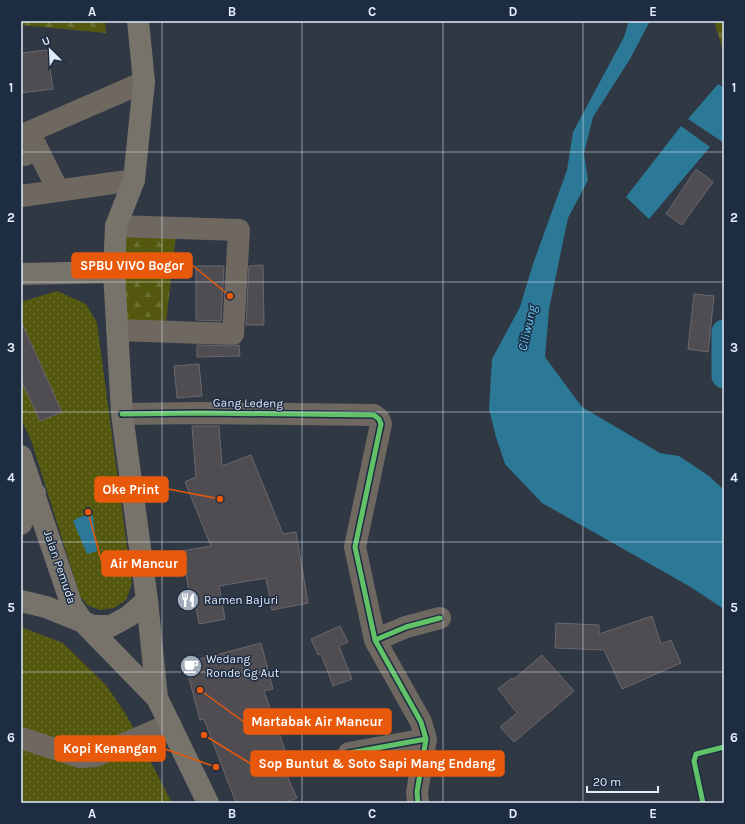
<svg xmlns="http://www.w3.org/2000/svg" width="745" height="824" font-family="Karla,sans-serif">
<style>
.green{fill:url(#green-dots)}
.forest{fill:url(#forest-firs)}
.water{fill:#2b7997}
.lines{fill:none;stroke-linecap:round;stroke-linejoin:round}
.canal{stroke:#2b7997;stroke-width:25}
.building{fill:#4f4d52;stroke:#6b676c}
.minor{stroke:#6e6861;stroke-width:22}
.major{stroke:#77726a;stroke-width:22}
.cycleway-casing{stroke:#1e2c41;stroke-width:8}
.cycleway{stroke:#61c268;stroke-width:5}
.grid{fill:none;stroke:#e1ebf9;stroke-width:1;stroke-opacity:0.55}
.labels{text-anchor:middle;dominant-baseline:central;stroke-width:3;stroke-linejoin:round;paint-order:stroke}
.street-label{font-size:12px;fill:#e1ebf9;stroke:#1e2c41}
.poi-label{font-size:12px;fill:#e1ebf9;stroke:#1e2c41;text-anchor:start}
.water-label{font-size:13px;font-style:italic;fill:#63cefa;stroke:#1e2c41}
.leader{fill:none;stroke:#e8590c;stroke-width:1.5}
.callout-dot{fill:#e8590c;stroke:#1e2c41;stroke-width:1.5}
.callout{fill:#e8590c;stroke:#e8590c;stroke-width:1.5}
.callout-label{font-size:13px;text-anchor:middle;font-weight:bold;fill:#fff}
.neatline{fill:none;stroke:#e1ebf9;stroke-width:1.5}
.grid-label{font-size:13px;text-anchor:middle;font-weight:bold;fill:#e1ebf9}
</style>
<defs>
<pattern id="green-dots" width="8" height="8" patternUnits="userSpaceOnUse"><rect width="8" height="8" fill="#53580e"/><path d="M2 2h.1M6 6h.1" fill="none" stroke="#6b7032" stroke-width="1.8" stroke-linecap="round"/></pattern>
<pattern id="forest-firs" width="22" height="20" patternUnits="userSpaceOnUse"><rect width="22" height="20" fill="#53580e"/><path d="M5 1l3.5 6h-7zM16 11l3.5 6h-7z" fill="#6b7032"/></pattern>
</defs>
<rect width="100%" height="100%" fill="#303844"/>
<path class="green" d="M57 291 86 304 97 323 132 584 126 600 114 608 100 610 87 605 80 596 31 440 21 419V302Z
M21 627 63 643 106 685 127 716 172 803H21Z"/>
<path class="forest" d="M21 21H105L106 33 21 25Z
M714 21H724L723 50Z
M116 226 177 227 165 331 117 330Z"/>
<path class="water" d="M629 21H650L630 59 593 117 584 153 588 180 568 218 549 309 545 357 582 407 660 453 679 456 709 476 724 490V609L689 586 542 503 505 464 496 437 489 409 492 359 520 307 533 264 567 170 573 132 624 37Z
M718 84 724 88V143L688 119Z
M681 126 710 147 649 219 626 197Z
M82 516H93L97 551 87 554 73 521Z"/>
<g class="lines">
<path class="canal" d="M724 332V376"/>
</g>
<path class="building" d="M47 50 53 89 21 93V53Z
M696 169 713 182 682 225 666 214Z
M263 265 264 325H246L249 266Z
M196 266H224L221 321 196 320Z
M694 294 714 296 708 352 688 349Z
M21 321 62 412 40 421 21 380Z
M197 345 233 346 239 345 240 356 197 357Z
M199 364 202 396 177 398 174 366Z
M192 426H219L222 466 251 455 283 534 296 532 308 603 272 610 266 578 219 586 225 619 199 624 193 590 189 591 182 551 211 546 185 482 196 477Z
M652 616 661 644 671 640 681 663 622 689 604 650 555 648 556 623 599 625V634Z
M340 626 348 642 339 646 352 679 333 686 321 654 318 655 311 639Z
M261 643 273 689 264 691 290 764 283 767 297 798 285 803H236L204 719 200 720 185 663Z
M542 655 574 691 514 742 500 727 517 713 498 689 512 678 513 680Z"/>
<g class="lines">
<path class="minor" d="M29 132 58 190
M21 155H25L29 132 144 82
M21 196 134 180
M116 226 239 230 233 334 117 330
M122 414 200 413 374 415 379 419 381 424 355 547 375 640 421 722 426 739 417 792 418 803
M375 640 406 627 440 618
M21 738 80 757 96 756 170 724
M349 753 426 739"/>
<path class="major" d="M138 21 144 82 134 180 116 226 114 272 122 414 147 600 157 698
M21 274 114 272
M21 456 72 606 84 623 157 698 208 803
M21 524 35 493
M21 601 46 607 93 626H111L129 616 147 600"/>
<g class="cycleway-casing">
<path id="cycleway" d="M122 414 200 413 374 415 379 419 381 424 355 547 375 640 421 722 426 739 417 792 418 803
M375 640 406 627 440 618
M349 753 426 739
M703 803 694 761 696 754 724 747"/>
</g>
<use href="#cycleway" class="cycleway"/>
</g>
<path class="grid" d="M162 21V803M302 21V803M443 21V803M583 21V803M21 152H724M21 282H724M21 412H724M21 542H724M21 672H724"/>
<defs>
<g id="restaurant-disc" transform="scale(1.15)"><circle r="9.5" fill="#a3acba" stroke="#1e2c41"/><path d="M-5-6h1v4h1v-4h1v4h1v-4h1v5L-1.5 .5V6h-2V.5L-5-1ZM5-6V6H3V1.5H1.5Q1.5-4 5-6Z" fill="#fff"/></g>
<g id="cafe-disc" transform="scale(1.15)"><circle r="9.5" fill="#a3acba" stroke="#1e2c41"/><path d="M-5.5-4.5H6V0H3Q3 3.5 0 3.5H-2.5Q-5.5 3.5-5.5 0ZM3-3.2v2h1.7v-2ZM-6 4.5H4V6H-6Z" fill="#fff"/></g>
</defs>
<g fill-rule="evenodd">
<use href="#restaurant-disc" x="188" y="600"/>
<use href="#cafe-disc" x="191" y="666"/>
</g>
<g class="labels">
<g class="street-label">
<text transform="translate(248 403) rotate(1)">Gang Ledeng</text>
<text transform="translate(60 567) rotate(71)">Jalan Pemuda</text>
</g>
<g class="poi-label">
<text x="204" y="600">Ramen Bajuri</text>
<text x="206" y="659">Wedang<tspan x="206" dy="14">Ronde Gg Aut</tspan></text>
</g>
<g class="water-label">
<text transform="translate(527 328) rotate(-77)">Ciliwung</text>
</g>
</g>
<path class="leader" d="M230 296L192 265M220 499L168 489M88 512L102 563M200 690L244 722M216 767L165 749M204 735L251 764"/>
<g class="callout-dot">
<circle cx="230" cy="296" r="4"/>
<circle cx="220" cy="499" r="4"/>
<circle cx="88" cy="512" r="4"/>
<circle cx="200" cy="690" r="4"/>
<circle cx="216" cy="767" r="4"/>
<circle cx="204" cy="735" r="4"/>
</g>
<g class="callout">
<rect x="72" y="253" width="120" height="25" rx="4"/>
<rect x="95" y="477" width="73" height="25" rx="4"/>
<rect x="102" y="551" width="84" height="25" rx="4"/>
<rect x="244" y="709" width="147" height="25" rx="4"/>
<rect x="55" y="736" width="110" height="25" rx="4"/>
<rect x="251" y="751" width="253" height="25" rx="4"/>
</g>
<g class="callout-label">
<text x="132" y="270">SPBU VIVO Bogor</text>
<text x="131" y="494">Oke Print</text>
<text x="144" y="568">Air Mancur</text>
<text x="317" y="726">Martabak Air Mancur</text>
<text x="110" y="753">Kopi Kenangan</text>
<text x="377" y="768">Sop Buntut &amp; Soto Sapi Mang Endang</text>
</g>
<rect width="745" height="824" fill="none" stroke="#1e2c41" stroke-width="44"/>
<g transform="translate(50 50) rotate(336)" stroke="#1e2c41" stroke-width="3" paint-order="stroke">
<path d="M0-3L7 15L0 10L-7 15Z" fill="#e1ebf9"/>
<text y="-6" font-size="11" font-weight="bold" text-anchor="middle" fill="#e1ebf9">U</text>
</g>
<path d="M587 786v6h71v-6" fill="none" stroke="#e1ebf9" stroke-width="2"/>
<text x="593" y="786" font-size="12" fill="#e1ebf9" stroke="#1e2c41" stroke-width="3" paint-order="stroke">20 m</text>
<rect x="22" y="22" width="701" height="780" class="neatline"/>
<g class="grid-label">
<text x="92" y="16">A</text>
<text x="232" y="16">B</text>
<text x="372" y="16">C</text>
<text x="513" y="16">D</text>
<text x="653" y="16">E</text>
<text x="11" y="92">1</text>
<text x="734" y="92">1</text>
<text x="11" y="222">2</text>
<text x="734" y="222">2</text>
<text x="11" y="352">3</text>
<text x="734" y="352">3</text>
<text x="11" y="482">4</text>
<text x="734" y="482">4</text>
<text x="11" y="612">5</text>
<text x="734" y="612">5</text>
<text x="11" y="742">6</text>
<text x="734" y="742">6</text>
<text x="92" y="818">A</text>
<text x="232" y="818">B</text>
<text x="372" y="818">C</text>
<text x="513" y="818">D</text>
<text x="653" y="818">E</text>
</g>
</svg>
